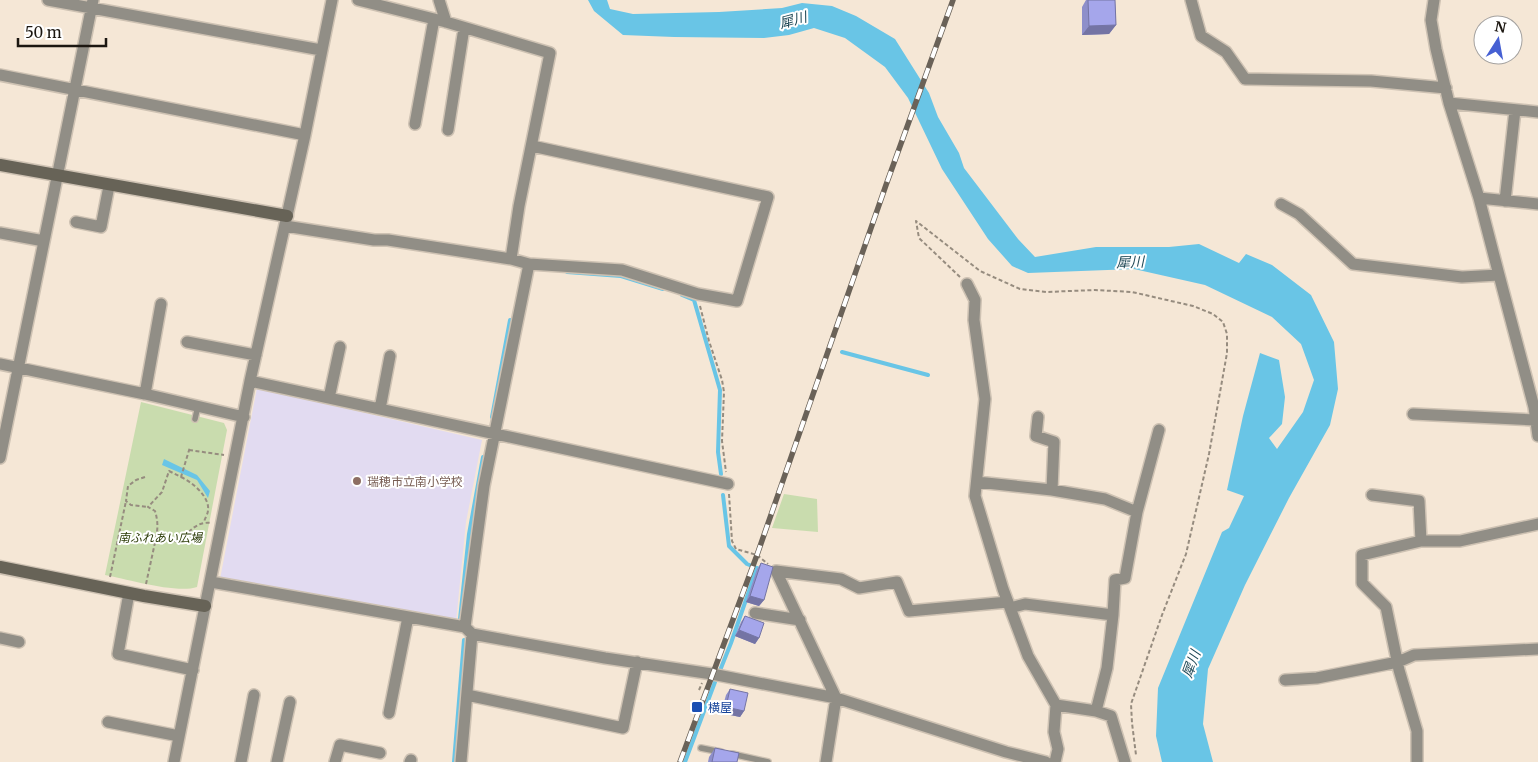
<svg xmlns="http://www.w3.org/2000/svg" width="1538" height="762" font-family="Merriweather,'Noto Sans JP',serif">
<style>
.education{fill:#e2dbf1}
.green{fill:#c9dcae}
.water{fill:#69c5e6}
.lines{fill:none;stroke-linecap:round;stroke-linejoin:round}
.stream{stroke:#69c5e6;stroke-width:4}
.lane-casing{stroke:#cec2b3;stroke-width:8}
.street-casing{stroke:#cec2b3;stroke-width:14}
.secondary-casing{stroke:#cec2b3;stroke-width:15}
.path{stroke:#968c7f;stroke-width:2;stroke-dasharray:4 2.5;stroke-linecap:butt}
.lane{stroke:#918e86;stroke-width:5.5}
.street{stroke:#918e86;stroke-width:11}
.secondary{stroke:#676357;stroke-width:12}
.rail-casing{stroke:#6a6258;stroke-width:5.5}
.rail{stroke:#fff;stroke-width:4;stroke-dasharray:11;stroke-linecap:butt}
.wall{fill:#8e8fca}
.shaded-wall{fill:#7474a4}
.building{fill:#a5a6eb;stroke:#7474a4}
.education-dot{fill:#8d6e63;stroke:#fff;stroke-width:2}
.transit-dot{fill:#1a4fb4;stroke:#fff;stroke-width:2}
.labels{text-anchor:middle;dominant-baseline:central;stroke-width:4;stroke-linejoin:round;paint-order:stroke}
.education-label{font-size:12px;fill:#785e54;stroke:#fff;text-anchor:start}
.park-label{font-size:12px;font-style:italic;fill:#2c3c08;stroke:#fff}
.transit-label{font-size:12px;fill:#164399;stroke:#fff;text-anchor:start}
.water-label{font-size:14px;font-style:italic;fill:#1f4856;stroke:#fff}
</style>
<rect width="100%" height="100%" fill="#f5e7d6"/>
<path class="education" d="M257 388 482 440 466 522 456 622 220 579Z"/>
<path class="green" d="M141 402 224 423 227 430 197 587C177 594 127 579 105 575Z
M784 494 817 499 818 532 772 528Z"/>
<path class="water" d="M588 0H607L610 9 633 14 719 12 782 8 802 3 832 6 856 16 895 39 929 93 938 117 959 153 964 168 1018 239 1035 257 1096 247H1169L1199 244 1239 263 1246 254 1272 265 1311 295 1334 342 1338 389 1330 425 1289 498 1245 585 1208 669 1203 724 1213 762H1162L1156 736 1158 688 1222 532 1229 528 1244 496 1227 490 1243 416 1260 353 1279 360 1285 397 1282 424 1269 438 1277 449 1303 412 1314 380 1301 344 1272 317 1205 285 1134 269 1028 273 1012 266 988 239 942 169 908 98 885 67 845 38 814 28 789 35 764 38 674 37 623 35 594 11Z
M164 459 197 475 210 491 208 498 197 480 162 465Z"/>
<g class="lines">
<path class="stream" d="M567 272 621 276 663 289
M682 295 694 300 720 390 718 452 721 474
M842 352 928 375
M492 417 510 320
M723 495 729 546 747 564 762 570
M460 619 469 534 483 457
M719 673 731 643 757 568
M454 762 464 640
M685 762 715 682"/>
<g class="lane-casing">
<path id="lane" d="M195 419 198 406
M701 748 721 752
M732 754 768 762"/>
</g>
<g class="street-casing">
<path id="street" d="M48 0 321 50
M358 0 446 22 550 53 519 206 511 259
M439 0 446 22
M1191 0 1201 36 1226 52 1245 79 1371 81 1446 88
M1434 0 1431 20 1436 49 1449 103 1479 198 1499 275 1534 407 1538 436
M0 75 305 135
M1449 103 1538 112
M415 124 434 19
M448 130 464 28
M1479 198 1538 204
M1505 201 1515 110
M1281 204 1299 214 1353 264 1462 277 1499 275
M76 222 101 227 109 186
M285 226 374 240H388L511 259 529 264 622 270 698 294 737 301 768 197 532 146
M0 233 44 241
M967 284 975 300 974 320 985 399 975 496 1003 589 1028 656 1056 705 1054 732 1058 749 1055 762
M187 342 256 355
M0 364 145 394 244 417
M250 381 728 484
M145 394 161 304
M329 398 340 347
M380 409 390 356
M1413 414 1535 420
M1038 417 1036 436 1054 442 1052 490
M0 458 93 0
M977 482 1052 490 1105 499 1137 512
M1372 495 1419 501 1421 541
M776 571 841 579 859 588 897 582 909 611 1008 602
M776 571 836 698 826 762
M211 582 465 627 472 634 605 658 712 674 836 698 1006 752 1046 762
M129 593 118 654 193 670
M1010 608 1025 604 1113 615 1115 580 1125 578 1137 512 1159 430
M755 613 800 620
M465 627 484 486 529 264
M0 638 19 642
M1285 680 1317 678 1398 662 1414 655 1538 649
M467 695 623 728 637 662
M1056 705 1096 711 1111 716 1125 762
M1096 711 1107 668 1113 615
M389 713 408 617
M108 722 179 736
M174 762 250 381 305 135 332 0
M241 762 254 695
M277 762 290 702
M335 762 340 745 380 753
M410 762 411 760
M461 762 472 634
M1417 762V731L1399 670 1386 607 1362 583V555L1421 541H1460L1538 524"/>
</g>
<g class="secondary-casing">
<path id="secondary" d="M0 165 287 216
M0 567 144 596 205 606"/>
</g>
<path class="path" d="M960 277 919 238 916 221 980 271 1020 289 1046 292 1095 290 1132 292 1193 306 1213 314 1223 322 1227 334V353L1209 454 1186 554 1162 615 1131 704 1132 723 1136 755
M700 306 709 341 722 380 724 392 722 441 726 472
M189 450 224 455
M145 477 136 480 128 486 126 501 131 505 148 507
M181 477C192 482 210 497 208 510 208 514 205 518 204 522
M729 494 732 541 736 549 757 555 768 564
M156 538C158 528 158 521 155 511L148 507 162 492 169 471 181 477 190 447
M110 577 126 501
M146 584 156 538 179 542C188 533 196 521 211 523
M699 690 702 683"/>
<use href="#lane" class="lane"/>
<use href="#street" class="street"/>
<use href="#secondary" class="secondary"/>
<g class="rail-casing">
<path id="rail" d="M680 762 757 555 886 185 953 0"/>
</g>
<use href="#rail" class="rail"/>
</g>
<path class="wall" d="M1086 0H1115L1116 25 1109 34 1082 35V7Z
M761 563 764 600 759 606 746 602 757 569Z
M745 616 759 638 755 644 735 636 741 622Z
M730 689 744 711 740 717 721 713 726 695Z
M715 748 737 762H708L709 757Z"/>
<path class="shaded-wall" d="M1116 25 1109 34 1082 35 1089 26Z
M750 596 764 600 759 606 746 602Z
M739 630 759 638 755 644 735 636Z
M726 707 744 711 740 717 721 713Z"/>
<path class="building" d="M1088 0H1115L1116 25 1089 26Z
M761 563 773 567 764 600 750 596Z
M745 616 764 623 759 638 739 630Z
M730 689 748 693 744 711 726 707Z
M715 748 739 753 737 762H712Z"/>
<circle class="education-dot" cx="357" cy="481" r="5"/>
<rect class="transit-dot" x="691" y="701" width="12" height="12" rx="2.5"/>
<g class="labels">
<g class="education-label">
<text x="367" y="481">瑞穂市立南小学校</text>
</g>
<g class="park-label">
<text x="160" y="537">南ふれあい広場</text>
</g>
<g class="transit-label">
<text x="708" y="707">横屋</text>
</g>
<g class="water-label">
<text transform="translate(793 20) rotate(-15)">犀川</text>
<text transform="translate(1130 262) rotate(-2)">犀川</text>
<text transform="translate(1191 664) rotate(-70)">犀川</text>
</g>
</g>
<g transform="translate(1498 40) rotate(11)"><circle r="24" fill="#ffffff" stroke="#a4a2a0"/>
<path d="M0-4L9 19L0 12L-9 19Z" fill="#4660d3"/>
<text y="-8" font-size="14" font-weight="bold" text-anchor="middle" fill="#1c1711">N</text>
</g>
<path d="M18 38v8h88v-8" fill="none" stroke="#1c1711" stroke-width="2.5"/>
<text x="25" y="38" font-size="15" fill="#1c1711" stroke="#ffffff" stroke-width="4" paint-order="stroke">50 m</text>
</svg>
